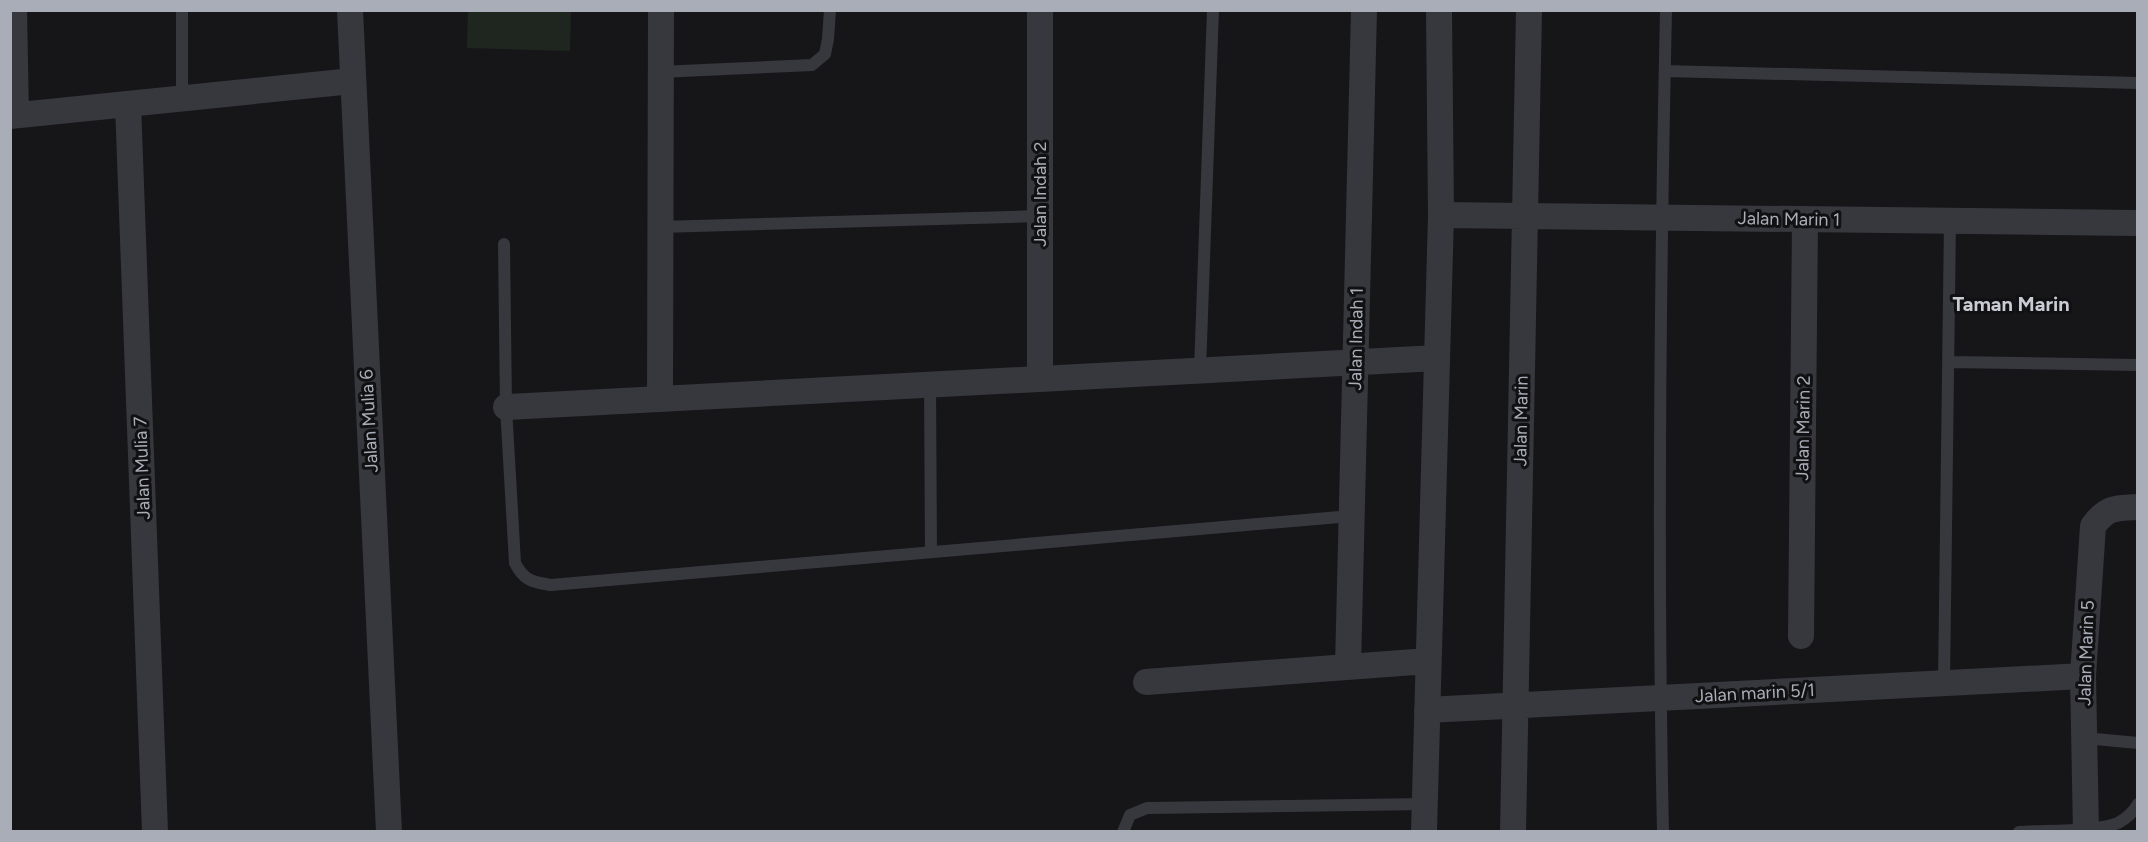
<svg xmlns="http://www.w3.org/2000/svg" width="2148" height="842" font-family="Figtree,sans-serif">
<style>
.green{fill:#1e261f}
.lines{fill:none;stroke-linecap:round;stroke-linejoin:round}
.lane{stroke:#37383d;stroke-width:12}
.street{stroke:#37383d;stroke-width:26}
.labels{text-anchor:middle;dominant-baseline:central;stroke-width:6;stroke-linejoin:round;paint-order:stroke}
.street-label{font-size:18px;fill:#a8adb8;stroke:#111113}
.neighbourhood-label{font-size:20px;font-weight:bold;fill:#c9ccd4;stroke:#111113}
</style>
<rect width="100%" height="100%" fill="#161618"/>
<path class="green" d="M468 11H571L570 51 467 48Z"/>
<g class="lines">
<path class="lane" d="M182 10V98
M1665 71 2138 83
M660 72 812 65 825 54 828 39 830 10
M660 227 1040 216
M504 244 506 407 515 563C524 581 533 582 551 585L1351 516
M1949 362 2138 365
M1200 370 1213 10
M930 384 931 552
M1944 683 1950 221
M2084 738 2138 743
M1123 832 1130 815 1147 808 1425 804
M1663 832C1657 558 1660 284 1666 10
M2019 832C2043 830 2098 832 2118 823 2127 818 2133 813 2138 804"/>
<path class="street" d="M14 10 16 115
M350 10 389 832
M1040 10V378
M128 104 155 832
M10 116 352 81
M1441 215 2138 223
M660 398 661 10
M506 407 1437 358
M1801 636 1805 219
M1348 667 1364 10
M1146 682 1428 661
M1427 710 2083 676
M1424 832 1441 215 1439 10
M1513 832 1529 10
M2086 832 2083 676 2093 526C2107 507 2115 508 2138 507"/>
</g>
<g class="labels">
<g class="street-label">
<text transform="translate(1040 194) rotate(-90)">Jalan Indah 2</text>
<text transform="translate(1789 219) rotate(1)">Jalan Marin 1</text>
<text transform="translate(1356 339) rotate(-89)">Jalan Indah 1</text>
<text transform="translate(369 421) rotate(-93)">Jalan Mulia 6</text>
<text transform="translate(1521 421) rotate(-89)">Jalan Marin</text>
<text transform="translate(1803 428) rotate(-89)">Jalan Marin 2</text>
<text transform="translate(142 468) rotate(-92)">Jalan Mulia 7</text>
<text transform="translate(2086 653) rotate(-88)">Jalan Marin 5</text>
<text transform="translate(1755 693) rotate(-3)">Jalan marin 5/1</text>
</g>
<g class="neighbourhood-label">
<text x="2011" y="304">Taman Marin</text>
</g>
</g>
<rect width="2148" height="842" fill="none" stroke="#a8adb8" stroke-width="24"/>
</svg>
